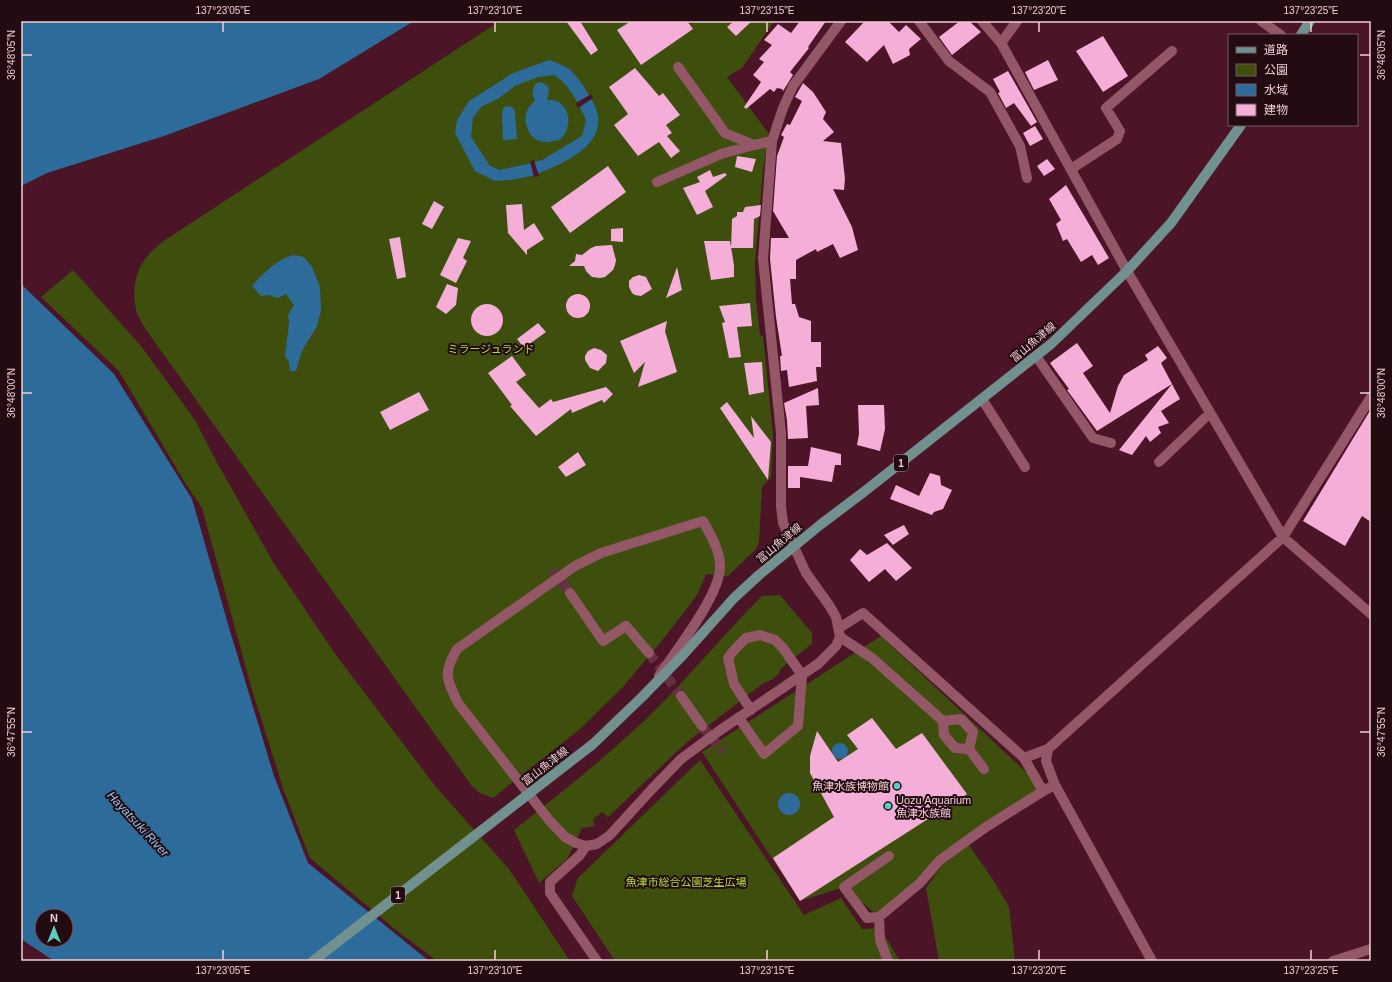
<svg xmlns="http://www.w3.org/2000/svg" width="1392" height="982" font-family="Arial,'Noto Sans JP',sans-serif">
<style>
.green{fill:#3d4e0d}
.water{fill:#2d6c9a;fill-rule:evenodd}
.pier{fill:#4b1527}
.building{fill:#f4aed7}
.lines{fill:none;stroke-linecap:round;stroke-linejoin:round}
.minor-tunnel{stroke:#643141;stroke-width:10;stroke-dasharray:10 5;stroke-linecap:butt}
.minor{stroke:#945767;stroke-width:10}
.major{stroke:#70918f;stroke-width:10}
.ticks{fill:none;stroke:#f1cdd5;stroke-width:1.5}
.poi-dot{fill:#59cebe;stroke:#230b12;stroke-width:1.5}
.labels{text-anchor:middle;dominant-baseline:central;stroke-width:4;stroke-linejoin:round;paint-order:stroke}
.shield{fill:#230b12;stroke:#b3939a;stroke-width:1}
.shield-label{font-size:10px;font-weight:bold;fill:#f1cdd5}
.street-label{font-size:11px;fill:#f1cdd5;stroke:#230b12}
.park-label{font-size:11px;fill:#b4df34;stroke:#230b12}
.poi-label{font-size:11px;fill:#f1cdd5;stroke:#230b12;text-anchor:end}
.water-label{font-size:12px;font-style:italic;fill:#93c4ec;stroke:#230b12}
.neatline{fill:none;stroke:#f1cdd5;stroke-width:1.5}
.ticks-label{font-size:10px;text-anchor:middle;fill:#f1cdd5}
</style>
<rect width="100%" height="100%" fill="#4b1527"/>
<path class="green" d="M500 21H774L742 68 727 77 769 134 763 170 755 264 756 299 760 335 763 336 773 435 771 478 765 483 762 488 759 542 756 549 728 576 706 574 698 593 689 606 660 643 622 688 580 729 493 798 480 793 471 785 144 327C142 323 139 318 137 313 132 297 134 276 143 262 149 253 157 246 165 240Z
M73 270 141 346 195 420 214 457 273 562 336 655 436 787 509 869 570 961H437L396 930 310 858 284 791 252 690 202 508 184 481 119 371 41 297Z
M780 595 812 633V644L780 669V672L773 679 762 684 686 743 608 817 602 812 593 819 595 826 582 828 567 859 539 883 514 830C564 790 615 751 660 705 695 670 727 631 762 596Z
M881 636 1045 790 967 838 879 917 844 887 800 901 702 752Z
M700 760 804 915 841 898 862 929 880 928 900 961H615L572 896 578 878Z
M968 844 992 878 1009 907 1015 961H939L926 888 943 864Z"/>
<path class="water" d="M21 21H414L319 79 164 136 47 173 21 186Z
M549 60C555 62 561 64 566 67 574 71 585 88 589 95 591 100 595 104 596 109 609 145 562 164 537 174L533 162 542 160 582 136 586 120C578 103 570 85 554 75L538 77 515 86 499 98 481 107 473 118 471 137 490 166 500 170 532 163 536 175 511 180 495 181 475 171 455 133 457 120 469 101 513 73Z
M541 82 548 86 549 91 547 100C552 100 557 100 561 104 572 112 570 133 559 140 556 141 552 141 549 142 526 144 517 113 535 101 532 94 532 91 535 84Z
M508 106 512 107 515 111 517 139 503 140 502 113 504 107Z
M293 255 304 257 312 267 320 287 321 310 317 326 302 351 296 371H290L289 362 285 356 289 323 288 315 294 305 286 294 278 298 269 295 261 296 252 286C265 271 274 262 293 255Z
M21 284 114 374 192 499 230 631 274 776 308 863 429 961H54L21 939ZM42 916H66V940H42Z
M832 751a8 8 0 1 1 16 0a8 8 0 1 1-16 0Z
M778 804a11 11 0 1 1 22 0a11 11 0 1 1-22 0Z"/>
<path class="pier" d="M591 94 593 98 578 108 576 103Z
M534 160 539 176 534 177 530 161Z"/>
<path class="building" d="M566 21H580L598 50 591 55Z
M631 21H687L693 29 641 65 617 30Z
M734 21H752L736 36 727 27Z
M800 21H826L808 47 809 48 790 72 793 75 783 91 782 89 777 88 774 92 770 89 746 109 744 107 761 82 753 75 764 62 759 59 772 45 764 40 778 24 791 33Z
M865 21H888L899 32 906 25 921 39 909 49 910 55 893 64 884 45 867 62 845 42Z
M960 21H969L981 32 952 55 939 37Z
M1103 36 1128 76 1103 92 1076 51Z
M1048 60 1058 80 1034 90 1025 72Z
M635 68 659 96 663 93 680 115 666 125 672 133 667 136 680 151 671 158 659 142 638 156 614 125 628 114 609 87Z
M1008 71 1037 122 1031 126 1014 103 1006 108 998 93 1000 92 993 79Z
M803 83 813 92 826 112 823 119 834 132 823 141 841 143 845 179 844 190 833 189 852 227 858 250 840 258 833 244 817 252 816 249 796 260V279H790L792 304H795L799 317 811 321V342H821V367H816L817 381 789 387 787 370 781 371 780 356H782L776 317 770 259 771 238H789L773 211 777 156 784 137 781 135 787 124 790 125 802 101 795 97Z
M1035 126 1043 139 1030 146 1023 133Z
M737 156 756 159 752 172 735 167Z
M1047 159 1055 169 1044 176 1037 166Z
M608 166 626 192 570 233 551 207Z
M710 170 713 177 725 173 727 175 705 191 713 207 697 215 683 188 700 182 697 177Z
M1066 185 1109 258 1098 265 1092 255 1081 262 1067 239 1063 241 1056 224 1061 220 1049 199Z
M434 201 444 207 432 229 422 224Z
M522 204 524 230 534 223 544 239 527 250V255L508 233 506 205Z
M761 205 760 216 754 219 753 248H731L732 219 737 216V212H743L745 207Z
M623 228V242L611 241V229Z
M400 237 406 277 397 279 389 239Z
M458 238 471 241 463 258 467 261 456 283 440 275Z
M704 241H730L734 265V277L711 280Z
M612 245 616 260 615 265 613 270 605 277 600 278 592 277 586 271 584 266H569L575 261 576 254 582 255 591 248 596 246Z
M677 267 682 290 666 298Z
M639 275 646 277 652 289 641 296 635 295 632 293 629 287V281L633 277Z
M447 284 458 288 456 305 446 314 436 307Z
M566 306a12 12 0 1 1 24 0a12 12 0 1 1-24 0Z
M750 303 752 326 737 327 741 357 729 358 722 323 725 322 719 306Z
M471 320a16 16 0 1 1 32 0a16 16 0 1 1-32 0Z
M667 321 665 331 677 372 638 387 645 362 634 373 620 341Z
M538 323 546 332 524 348 517 339Z
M1077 343 1093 366 1083 373 1110 413 1118 386 1124 375 1148 360 1145 355 1158 346 1167 358 1161 363 1172 384 1097 431 1067 390 1069 389 1050 363Z
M594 348 601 350 607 355 606 363 598 371 590 368 585 360V356L588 351Z
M512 356 526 375 516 382 539 408 551 399 553 402 606 387 613 394 604 403 602 400 572 413 571 409 536 436 510 406 512 405 488 373Z
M762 362 764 392 749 395 744 363Z
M1172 384 1180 399 1161 411 1169 423 1158 427 1161 433 1150 442 1146 436 1132 455 1119 450Z
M818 388 819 405 806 406 808 438 788 439 787 420 784 403Z
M419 392 429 410 390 430 380 412Z
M727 402 754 438 751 416 771 442 768 480 720 408Z
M858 405H884L885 429 880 451 857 445 859 434Z
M1371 409V522L1362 516 1345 546 1303 521Z
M811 447 841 454V465H835L832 482 800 477V488H788V466H808Z
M578 452 586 465 566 477 558 467Z
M930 473 940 476 941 485 952 490 943 509 934 512 932 515 890 499 896 485 919 496Z
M904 525 909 534 893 545 884 535Z
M887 543 912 568 896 581 885 569 869 582 850 560 860 549 867 555Z
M872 718 896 749 922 733 967 794 800 901 773 858 834 817 810 773V756L817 731 838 762 858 749 847 735Z"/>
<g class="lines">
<path class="minor-tunnel" d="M552 570 570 593
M649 653 681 696
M702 726 723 752"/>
<path class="minor" d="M919 21 949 61 990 92 1020 146 1027 178
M982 21 1001 43 1127 271 1283 537 1371 614
M1261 21 1281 35
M1001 43 1017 21
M678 67 725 133 754 145 772 141
M1071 169 1117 139 1120 131 1106 108 1172 51
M657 182 721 154 754 145
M1036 356 1093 438 1111 443
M982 399 1025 467
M1159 462 1210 413
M570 593 603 641 626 626 649 653
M839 628 863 613 1024 758 1040 786 1045 790 986 827 940 860 920 883 879 917 880 940 888 961
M840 637 872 658 943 721 944 735 955 748 969 749 973 732 961 719 943 721
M659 676C675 652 721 594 720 566 720 550 710 534 703 521L601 553 575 566 457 649C443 673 446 678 458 703L549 820 565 837 576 843 586 846 597 844 610 835 652 789 681 759 719 731 818 664 836 646 840 637 836 617 829 605 806 573 783 523 781 506V433L763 259 772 141 783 108 793 86 841 21
M681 696 702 726
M739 718 764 754 798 726 802 675 783 648 775 640 760 635 746 638 735 649 728 658 734 684 751 710
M969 749 984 769
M1024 758 1048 749
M1055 785 1152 961
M1045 790 1055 785 1046 761 1048 749 1283 537 1371 397
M586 846 580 855 550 882V893L597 961
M879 917 867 918 844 887 889 856
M1333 961 1371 949"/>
<path class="major" d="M1301 35 1310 21
M313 961 593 744 642 697 683 655 734 598 759 575 820 525 865 491 1051 344 1127 271 1171 223 1241 125"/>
</g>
<path class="ticks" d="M223 22V32M495 22V32M767 22V32M1039 22V32M1311 22V32M22 55H32M1360 55H1370M22 393H32M1360 393H1370M22 732H32M1360 732H1370M223 950V960M495 950V960M767 950V960M1039 950V960M1311 950V960"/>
<g class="poi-dot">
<circle cx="897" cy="786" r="4"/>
<circle cx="888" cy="806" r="4"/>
</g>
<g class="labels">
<g class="shield">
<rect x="894" y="455" width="14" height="16" rx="3"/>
<rect x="391" y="887" width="14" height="16" rx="3"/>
</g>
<g class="shield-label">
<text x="901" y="463">1</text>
<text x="398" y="895">1</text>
</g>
<g class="street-label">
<text transform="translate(1033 342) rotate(-40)">富山魚津線</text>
<text transform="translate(779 543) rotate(-40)">富山魚津線</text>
<text transform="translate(545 766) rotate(-38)">富山魚津線</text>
</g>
<g class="park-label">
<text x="491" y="349">ミラージュランド</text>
<text x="686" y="882">魚津市総合公園芝生広場</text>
</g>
<g class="poi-label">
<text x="889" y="786">魚津水族博物館</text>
<text x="896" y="800" text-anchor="start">Uozu Aquarium<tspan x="896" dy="13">魚津水族館</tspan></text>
</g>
<g class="water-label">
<text transform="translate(138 824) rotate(47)">Hayatsuki River</text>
</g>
</g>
<rect width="1392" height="982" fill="none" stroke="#230b12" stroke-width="44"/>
<rect x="1228" y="34" width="130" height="92" fill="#230b12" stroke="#755960"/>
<rect x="1236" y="47" width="20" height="6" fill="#70918f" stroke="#755960"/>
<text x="1264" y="54" font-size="12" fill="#f1cdd5">道路</text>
<rect x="1236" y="64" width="20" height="12" fill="#3d4e0d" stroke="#755960"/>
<text x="1264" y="74" font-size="12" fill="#f1cdd5">公園</text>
<rect x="1236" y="84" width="20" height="12" fill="#2d6c9a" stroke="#755960"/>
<text x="1264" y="94" font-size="12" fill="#f1cdd5">水域</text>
<rect x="1236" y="104" width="20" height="12" fill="#f4aed7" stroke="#755960"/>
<text x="1264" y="114" font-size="12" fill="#f1cdd5">建物</text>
<g transform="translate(54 928)"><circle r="19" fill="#230b12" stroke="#755960"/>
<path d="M0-3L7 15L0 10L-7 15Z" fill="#59cebe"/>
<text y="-6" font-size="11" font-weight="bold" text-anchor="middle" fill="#f1cdd5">N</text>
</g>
<rect x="22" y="22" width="1348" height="938" class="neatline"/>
<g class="ticks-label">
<text x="223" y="14">137°23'05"E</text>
<text x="495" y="14">137°23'10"E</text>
<text x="767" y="14">137°23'15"E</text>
<text x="1039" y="14">137°23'20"E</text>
<text x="1311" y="14">137°23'25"E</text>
<text transform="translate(11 55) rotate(-90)" y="4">36°48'05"N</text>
<text transform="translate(1381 55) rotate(-90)" y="4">36°48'05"N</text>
<text transform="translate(11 393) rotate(-90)" y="4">36°48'00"N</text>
<text transform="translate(1381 393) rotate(-90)" y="4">36°48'00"N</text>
<text transform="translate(11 732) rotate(-90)" y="4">36°47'55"N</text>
<text transform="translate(1381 732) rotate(-90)" y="4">36°47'55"N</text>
<text x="223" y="974">137°23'05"E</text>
<text x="495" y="974">137°23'10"E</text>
<text x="767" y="974">137°23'15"E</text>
<text x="1039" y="974">137°23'20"E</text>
<text x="1311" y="974">137°23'25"E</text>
</g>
</svg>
